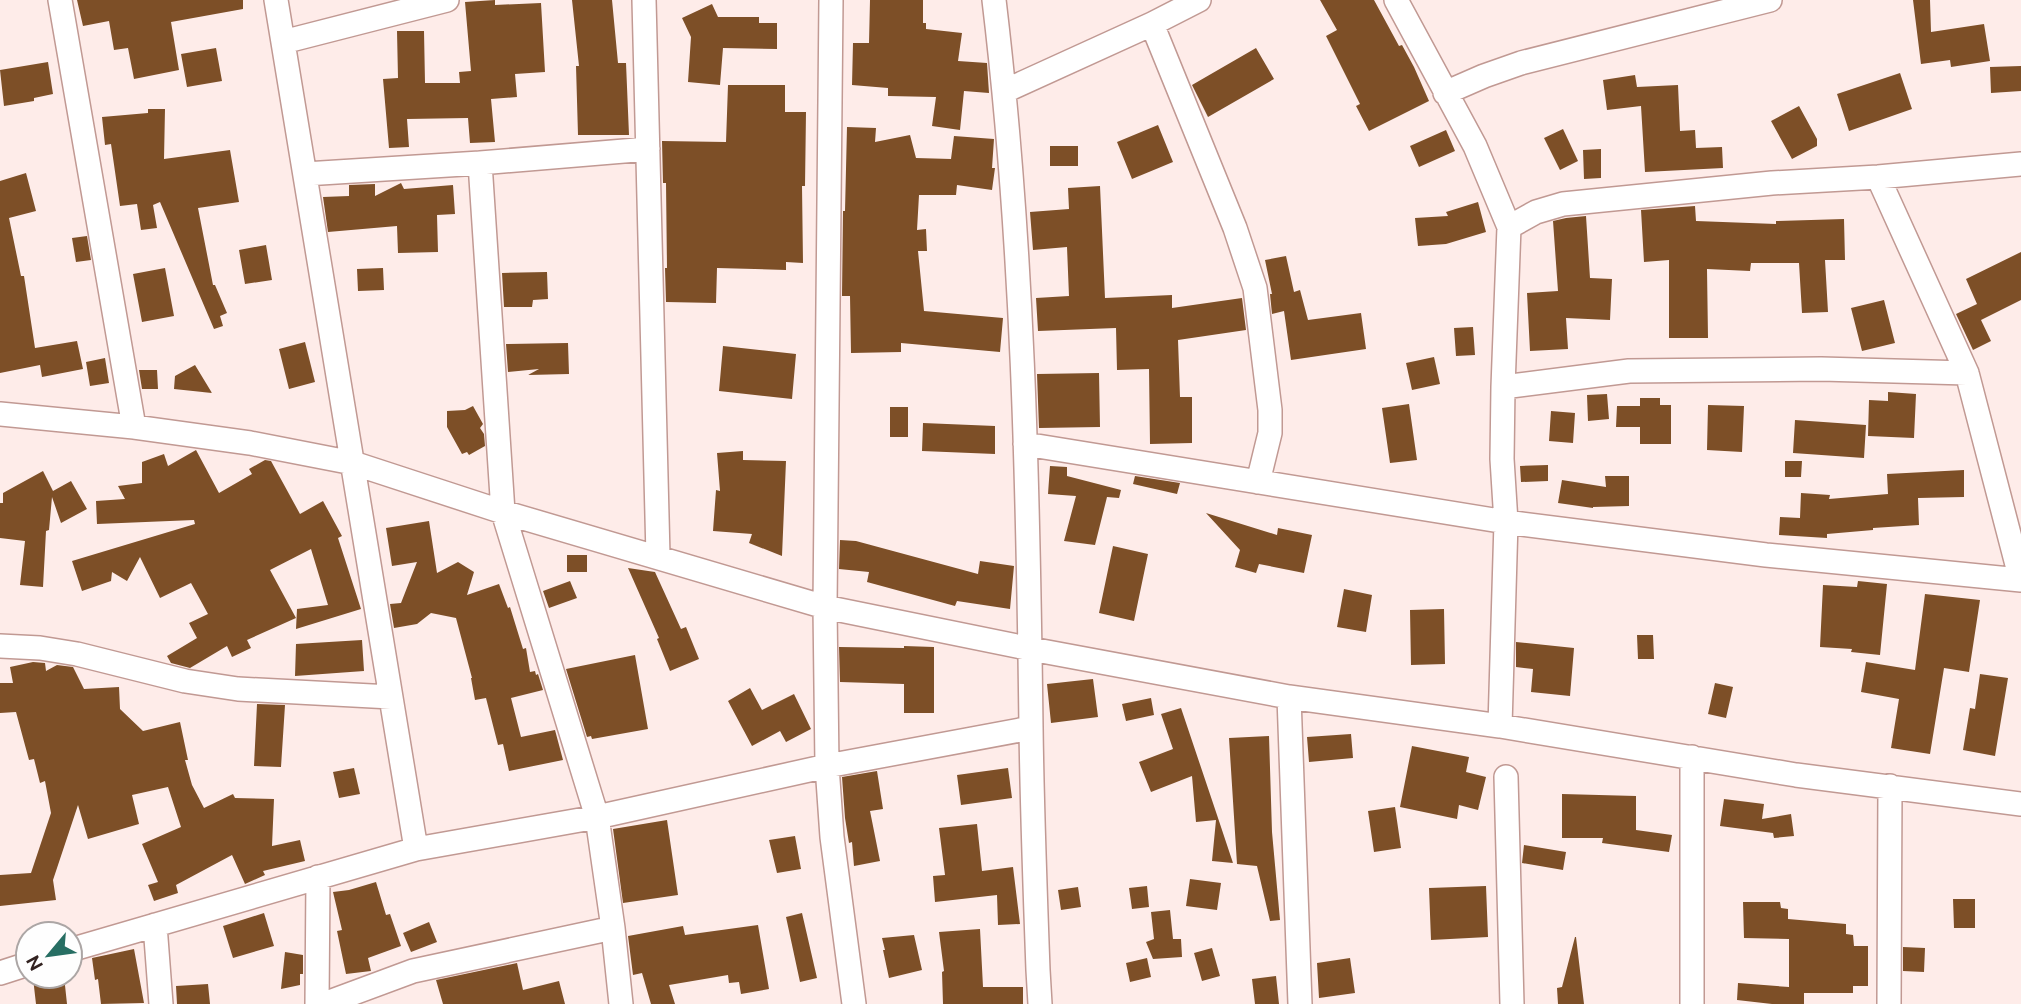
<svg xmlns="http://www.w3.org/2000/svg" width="2021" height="1004" font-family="Ubuntu,sans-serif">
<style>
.building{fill:#7d4f27}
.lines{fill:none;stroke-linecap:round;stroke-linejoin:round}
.minor-casing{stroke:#c19993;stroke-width:26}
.minor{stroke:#fff;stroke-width:23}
</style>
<rect width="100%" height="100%" fill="#feece9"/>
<path class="building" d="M77 0H243V9L171 22 179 70 134 79 128 48 114 50 109 21 83 26Z
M495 0V5L541 3 545 72 515 74 517 97 491 99 495 142 470 143 468 118 407 119 409 147 389 148 383 79 398 78 397 31H424L425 83H460L459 72 471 71 465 2Z
M572 0H612L618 63H626L629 135H578L576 66H579Z
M870 0H923V23H926V29L962 33 958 61 987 63 989 93 964 91 960 130 932 126 936 97 888 96V88L852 85 853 43H869Z
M1320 0H1374L1399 46 1402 45 1414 67 1429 101 1369 131 1356 106 1360 104 1326 36 1337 30Z
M1913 0H1930L1931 32 1984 24 1990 61 1951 67 1950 60 1921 64Z
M712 4 718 17H759V23H777V49L723 48 720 85 688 82 691 37 682 18Z
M216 48 222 81 187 87 181 54Z
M1256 48 1274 79 1208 117 1192 85Z
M48 62 53 94 34 98V101L4 106 0 70Z
M2021 66V91L1991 93 1990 67Z
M1900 73 1912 109 1849 131 1837 94Z
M1635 75 1637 87 1678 85 1680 131 1695 130 1696 148 1722 147 1723 168 1645 172 1641 106 1607 110 1603 80Z
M728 85H785V112H806L805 186H802L803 263 786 262V270L717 268 716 303 666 302 665 268H667L666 183H663L662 141 726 142Z
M1799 106 1817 139V146L1792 159 1771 121Z
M148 109H165L164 159 230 150 239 202 198 208 213 285H215L227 313 220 316 223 326 214 329 160 202 153 205 157 228 141 230 137 204 120 206 111 144 105 145 102 117 148 113Z
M1158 125 1173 162 1132 179 1117 142Z
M847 127 876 128 875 142 910 135 916 158 951 159 954 136 994 139 992 168H995L992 190 957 185 956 195H919L917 230 926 229 927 251H918L924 311 1003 318 1000 352 901 343V352L851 353 850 296H842L843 211H845Z
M1563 129 1578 161 1560 170 1544 138Z
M1446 130 1455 151 1419 167 1410 146Z
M1050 146H1078V166H1050Z
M1601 149V178L1584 179 1583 150Z
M26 173 36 211 9 218 21 276H24L35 348 77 341 83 369 42 377 40 365 0 373V181Z
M401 183 404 189 453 185 455 214 437 215 438 252 398 253 397 226 328 232 323 197 349 196V185L375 184V196Z
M1100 186 1105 298 1172 295V308L1242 298 1246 330 1178 340 1180 397H1192V443L1150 444 1149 369 1117 370 1116 328 1038 331 1036 298 1069 296 1067 247 1033 250 1030 212 1069 209 1068 188Z
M1478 202 1486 232 1446 244 1418 246 1415 218 1448 216 1446 212Z
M1695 206 1696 221 1776 224V221L1844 219 1845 260H1825L1828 312 1802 313 1799 263H1751L1750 271 1707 269 1708 338H1669V260L1644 262 1641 210Z
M1586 216 1590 278 1612 279 1610 320 1566 318 1568 349 1530 351 1527 293 1558 291 1553 221 1566 218Z
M87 236 91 260 76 262 72 238Z
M266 245 272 280 245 284 239 250Z
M2021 252V300L1981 320 1991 341 1973 350 1956 314 1977 304 1966 279Z
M1286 256 1294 292 1300 290 1308 320 1361 313 1366 349 1291 360 1284 311 1272 314 1270 294H1272L1265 260Z
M165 268 174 316 142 322 133 274Z
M383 268 384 290 358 291 357 269Z
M547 272 548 299 533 300 532 307H504L502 273Z
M1884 300 1895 343 1862 351 1851 308Z
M1473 327 1475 355 1456 356 1454 328Z
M305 342 315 382 289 389 279 349Z
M568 343 569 374 528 375 539 369 508 372 506 344Z
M723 346 796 354 792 399 719 391Z
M1434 357 1440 384 1412 390 1406 363Z
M105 358 109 383 90 386 86 362Z
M195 365 212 393 174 389 175 376Z
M139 370H157L158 389H142Z
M1099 373 1100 427 1039 428 1037 374Z
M1888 392 1916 394 1914 438 1868 436 1869 400 1888 401Z
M1607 394 1609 419 1588 421 1587 395Z
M1640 398H1660V405H1671V444H1640V427H1616L1617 406H1640Z
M1409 404 1417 460 1390 463 1382 408Z
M1708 405 1744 406 1742 452 1707 450Z
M473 406 483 424 480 428 484 434 485 446 469 455 467 452 462 454 447 427V411L465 410Z
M890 407H908V437H890Z
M1551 411 1575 413 1573 443 1549 441Z
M1795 420 1866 425 1864 458 1793 453Z
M923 423 995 426V454L922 451Z
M196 450 219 493 252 474 249 469 265 460 271 461 300 514 323 501 342 536 338 538 361 609 296 629 297 609 328 605 311 549 270 570 296 618 247 640 251 648 232 657 227 646 190 668 171 663 167 656 197 638 189 623 208 614 191 583 160 598 140 557 127 581 112 572 111 581 82 591 72 561 195 524 194 520 97 524 96 501 125 499 118 486 142 483V462L164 454 168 466Z
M743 451V460L786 461 782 556 749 543 752 534 713 531 716 490 720 491 717 453Z
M1785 461H1802L1801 477H1785Z
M1548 465V481L1521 482 1520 466Z
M1050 466 1067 467V476L1121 490 1119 498 1107 497 1095 545 1064 541 1076 496 1048 494Z
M1964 470V497L1918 498 1919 525 1873 528V530L1827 534V538L1779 535 1780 517 1800 518 1801 493 1830 495 1829 499 1888 494 1887 474Z
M43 471 53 491 71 481 87 509 61 523 52 497 49 530 46 531 43 587 20 585 25 541 0 538V503H3V493Z
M1135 476 1180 483 1177 494 1133 484Z
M1605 476H1629V506L1593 507V508L1558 503 1562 480 1606 487Z
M1206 513 1277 535 1278 528 1312 535 1304 573 1259 564 1256 573 1235 567 1240 550Z
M429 521 437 573 458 562 474 572 467 595 499 584 508 608 510 607 523 649 526 648 530 672 535 671 536 675 538 674 543 690 511 698 521 737 555 730 563 760 509 771 503 744 498 745 486 698 475 700 471 678H472L456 618 431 613 417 624 394 628 390 604 401 603 417 562 392 566 386 528Z
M840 540 856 541 978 574 980 561 1014 566 1010 609 957 601 955 606 867 582 869 572 839 569Z
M1113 546 1148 554 1134 621 1099 613Z
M567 555H587V572H567Z
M628 568 655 572 681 629 686 627 699 659 670 671 657 639 659 638Z
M570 581 577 598 549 608 543 591Z
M1858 581 1887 584 1880 655 1851 652 1852 649 1820 647 1823 585 1857 587Z
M1344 589 1372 595 1366 632 1337 627Z
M1925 594 1980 600 1969 672 1944 668 1930 754 1891 748 1899 699 1861 692 1866 662 1915 670Z
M1444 609 1445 664 1411 665 1410 610Z
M1637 635H1653L1654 659H1638Z
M362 640 364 671 295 676 296 644Z
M1516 642 1574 648 1570 696 1531 692 1533 669 1516 667Z
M904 646 934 647V713H904V684L840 682 839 647 904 648Z
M635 655 648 729 592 739 591 736 587 737 566 669Z
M33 662 45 663 46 671 57 665 73 667 84 689 119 687 120 709 143 731 180 722 188 760H185L192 785 204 808 233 794 235 798 274 799 272 846 300 840 305 861 263 871 265 875 245 884 232 855 176 885 178 893 154 901 148 885 158 882 142 844 181 827 168 787 132 795 139 824 88 839 78 805 53 880 56 900 0 906V875L31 873 51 813 45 781 40 783 34 759 29 760 16 712 0 713V683H13L10 667Z
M1980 674 2008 678 1995 756 1963 750 1970 708 1975 709Z
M1093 679 1098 717 1051 723 1047 684Z
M1715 683 1733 687 1726 718 1708 714Z
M750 688 762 710 794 694 811 729 786 742 780 731 752 746 728 701Z
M1151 698 1154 715 1126 721 1122 704Z
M257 704 285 705 281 767 254 766Z
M1181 708 1217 815 1233 863 1212 861 1216 820 1196 822 1192 776 1151 792 1139 762 1173 749 1161 714Z
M1351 734 1353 758 1309 762 1307 737Z
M1269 736 1272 832 1280 920 1270 921 1257 866 1237 864 1229 738Z
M1412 746 1469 757 1466 772 1486 777 1478 810 1459 805 1457 819 1400 807Z
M354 768 360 794 339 798 333 772Z
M1008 768 1012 798 961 805 957 775Z
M877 771 883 809 870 811 880 861 854 866 852 842 849 843 845 818 842 777Z
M1562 794 1636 796V830L1672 835 1669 852 1602 843 1603 838H1562Z
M1724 799 1764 804 1762 819 1791 814 1794 836 1774 838 1773 833 1720 826Z
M1395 807 1401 848 1374 852 1368 811Z
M667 820 678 895 623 903 613 829Z
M977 824 982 871 1013 867 1020 924 998 925 997 895 935 902 933 876 945 875 939 828Z
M795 836 801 869 777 873 769 840Z
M1524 845 1566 852 1563 870 1522 863Z
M1190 879 1221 883 1217 910 1186 906Z
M376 882 386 915 390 914 401 946 368 958 371 971 346 974 337 931 342 930 333 892 349 890Z
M1147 886 1149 907 1132 909 1129 888Z
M1486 886 1488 937 1431 940 1429 888Z
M1078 887 1081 907 1061 910 1058 890Z
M1953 899H1975V928H1954Z
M1743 902H1780L1781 908 1788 909V919L1846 924V934L1853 935 1854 946H1868V986H1853V993H1804V1004H1772L1737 1000 1738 983 1789 987V939L1744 938Z
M1170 910 1173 939H1181L1182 957 1153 959 1146 942 1154 939 1151 912Z
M264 913 274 946 233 958 223 926Z
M802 913 817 978 800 982 786 917Z
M429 922 437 942 411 952 403 933Z
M758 925 769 989 741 994 739 982 729 983 728 975 669 985 675 1004H651L642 973 633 975 628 936 683 926 685 935Z
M980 929 983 987H1023V1004H943L942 972 944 971 939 932Z
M914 935 922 970 889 978 883 950H885L882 938Z
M1575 937H1576L1584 1004H1558L1557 988 1562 987Z
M1903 947 1925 948 1924 972 1903 971Z
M1212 948 1220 976 1202 981 1194 953Z
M134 949 144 1003 101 1004 98 979 95 980 92 958Z
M285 952 303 955V974H300V985L281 989Z
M1147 958 1151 977 1130 982 1126 963Z
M1350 958 1355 993 1319 998 1317 963Z
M517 963 523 990 559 981 565 1004H443L436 980Z
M64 976 67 1004H36L33 978Z
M1276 976 1279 1004H1255L1252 979Z
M208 984 210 1004H177L176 986Z"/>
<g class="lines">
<g class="minor-casing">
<path id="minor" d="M60 0 134 427
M276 0 416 849
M644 0 658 556
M831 0 825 607 827 766 832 837 854 1004
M994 0C1023 241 1028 484 1031 727 1032 808 1035 889 1038 970L1040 1004
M1396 0 1475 146 1509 227 1503 387 1502 459 1506 522 1500 726
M1152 24 1235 228 1255 288 1270 410V433L1258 482
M283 42 447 0
M1005 91 1152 24 1199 0
M1445 93 1484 76 1521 63 1770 0
M480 163 503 512 597 817 613 928 621 1004
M305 174 480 163 648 149
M1878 177 1967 373 2021 580
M1509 227 1536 212 1563 204 1772 183 1878 177 2021 164
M1503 387 1629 371 1821 369 1967 373
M0 414 134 427 250 443 353 463 503 512 825 607 1031 649 1289 697 1500 726 1796 775 2021 804
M1025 444 1506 522 1766 555 2021 580
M0 646 40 648 77 654 185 681 238 689 391 697
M1289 697 1300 1004
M1692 757V1004
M1506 777 1512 1004
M155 925 161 1004
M70 950 416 849 597 817 827 766 1031 728
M0 973 28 964
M317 1004 318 877
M324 1004 413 971 613 928
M1889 1004 1890 786"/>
</g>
<use href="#minor" class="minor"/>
</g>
<g transform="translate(49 955) rotate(241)"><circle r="33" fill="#fefefe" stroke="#aca6a5" stroke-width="2"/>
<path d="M0-5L12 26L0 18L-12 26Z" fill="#276e63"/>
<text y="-10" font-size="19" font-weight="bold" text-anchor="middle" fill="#322220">N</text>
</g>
</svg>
